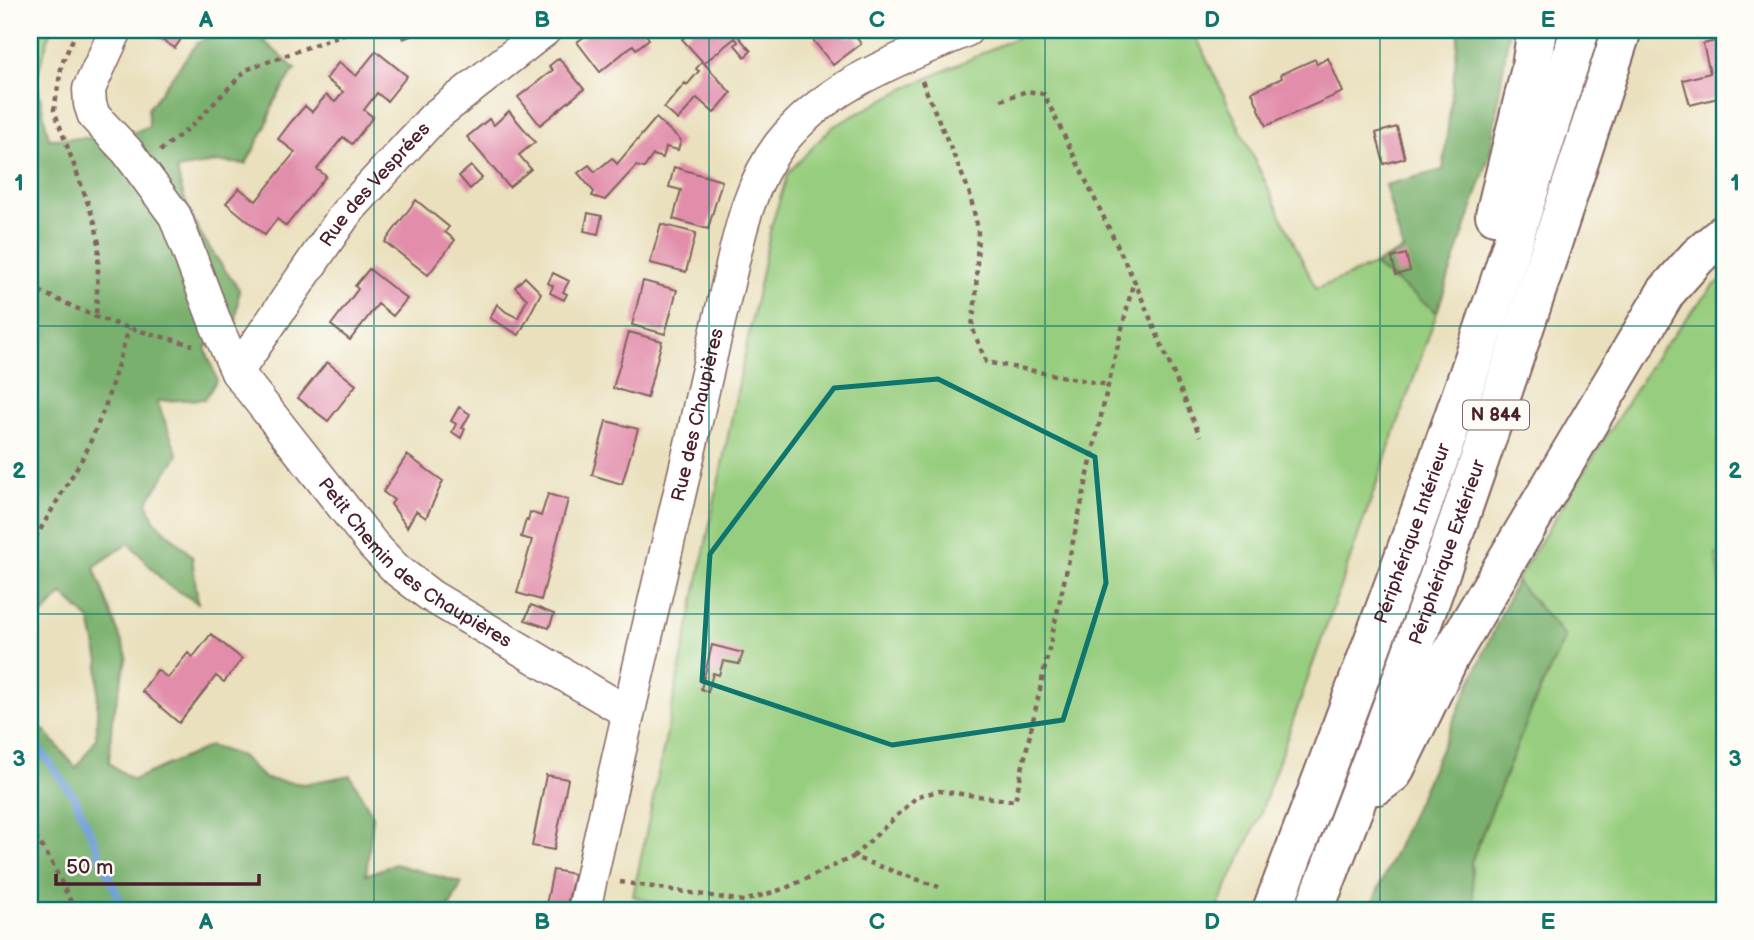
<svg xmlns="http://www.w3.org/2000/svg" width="1754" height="940" font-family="'Balsamiq Sans',sans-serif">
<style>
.green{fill:#97cd7e;stroke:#707654;stroke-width:2}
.forest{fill:#79b06d;stroke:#62684c;stroke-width:2}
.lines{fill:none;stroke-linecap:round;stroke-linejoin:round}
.stream{stroke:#6f9fd9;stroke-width:8}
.building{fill:#e28eab}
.minor-casing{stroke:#82635e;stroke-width:35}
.trunk-casing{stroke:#82635e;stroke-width:42}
.path{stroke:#82635e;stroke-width:4.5;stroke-dasharray:5 5;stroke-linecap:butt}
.minor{stroke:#fff;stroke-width:32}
.trunk{stroke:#fff;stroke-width:38}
.marked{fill:none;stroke:#0f766e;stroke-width:5;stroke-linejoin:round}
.grid{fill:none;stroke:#0f766e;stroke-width:2;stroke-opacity:0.55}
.labels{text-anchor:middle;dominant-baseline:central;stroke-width:5;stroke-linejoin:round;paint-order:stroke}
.shield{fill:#fdfcf7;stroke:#806168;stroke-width:2}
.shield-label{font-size:18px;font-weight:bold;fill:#4a1f2b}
.street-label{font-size:19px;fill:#4a1f2b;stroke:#fdfcf7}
.neatline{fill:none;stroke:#0f766e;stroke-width:2.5}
.grid-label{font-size:23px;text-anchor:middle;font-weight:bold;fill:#0f766e}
</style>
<rect width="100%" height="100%" fill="#fdfcf7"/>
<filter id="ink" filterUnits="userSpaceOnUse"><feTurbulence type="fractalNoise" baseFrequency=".0143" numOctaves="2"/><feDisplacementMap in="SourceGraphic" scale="14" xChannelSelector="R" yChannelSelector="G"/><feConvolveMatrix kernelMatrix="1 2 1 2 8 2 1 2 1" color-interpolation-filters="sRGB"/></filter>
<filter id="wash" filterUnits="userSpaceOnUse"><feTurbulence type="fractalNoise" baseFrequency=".00686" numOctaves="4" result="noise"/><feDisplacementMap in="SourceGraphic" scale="28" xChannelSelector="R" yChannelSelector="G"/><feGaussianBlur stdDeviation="1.57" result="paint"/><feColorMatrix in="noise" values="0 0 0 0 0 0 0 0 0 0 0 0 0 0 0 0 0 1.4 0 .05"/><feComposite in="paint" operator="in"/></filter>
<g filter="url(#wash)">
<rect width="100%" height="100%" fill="#eae0bd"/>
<path class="green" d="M30 30H51L36 79H30Z
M1033 30H1193L1316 289 1374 265 1437 312 1258 820 1216 910H681L633 896 771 227 788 173 832 127 902 90Z
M1724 278V553L1716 555 1724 599V898L1672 907V910H1474L1471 862 1534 703 1565 637 1516 581 1657 355 1711 288Z"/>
<path class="forest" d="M225 30H252L295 69 274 102 266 126 246 164 219 162 177 169C184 215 211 252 239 289L236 324 205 348 217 380 205 399 157 401 178 455 147 502 154 520 192 556 198 603 166 584 129 543 94 567 127 656 112 720 109 763 133 780 210 746 241 756 265 779 304 784 350 775 373 816 366 875 395 864 462 883 448 910H30V735L44 730 76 768 96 739 99 661 90 620 62 594 30 629V79H36L49 139 124 137 149 126 148 109 197 43Z
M1459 30H1509L1490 154 1437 312 1374 265 1403 250 1385 185 1443 170Z
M1516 581 1565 637 1534 703 1471 862 1474 910H1369Z"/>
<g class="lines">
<path class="stream" d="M30 736 75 798 124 910"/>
</g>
<g id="blocks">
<path class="building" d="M145 30H187L175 48Z
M399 30H425L403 39Z
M593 30H643L649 39 636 49 633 45 600 72 577 42Z
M693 30H733L751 51 745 57 735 45 738 42 735 38 704 63 731 93 714 113 697 98 678 120 664 108 685 83 687 85 699 71 696 69 702 61 682 39Z
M826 30H843L848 37 854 34 861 44 833 65 813 40Z
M1724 39V140H1723L1719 123 1724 122 1718 98 1690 105 1683 80 1710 73 1703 44Z
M376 51 407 76 387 101 377 93 364 110 373 117 352 144 343 137 317 169 326 176 286 226 277 219 265 235 226 203 239 188 256 201 295 152 278 139 291 122 305 106 312 112 326 95 335 102 343 92 326 79 339 62 356 76Z
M559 58 584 89 540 125 518 97 553 70 549 66Z
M1328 58 1343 92 1266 126 1252 92 1282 78 1281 74 1315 59 1317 64Z
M509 111 535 142 519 155 531 169 509 187 467 137 489 119 494 125Z
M656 118 681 140 678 150 666 147 663 158 653 155 644 168 636 166 605 200 592 196 594 192 578 173 589 165 595 172 612 158 617 164Z
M1397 127 1405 158 1384 164 1376 133Z
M471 166 482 178 470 189 459 176Z
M674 167 722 181 708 229 673 219 681 190 669 187Z
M416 200 449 227 445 232 455 240 428 275 385 242Z
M588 213 602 216 598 234 584 231Z
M661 224 696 233 686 272 650 263Z
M1406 254 1410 271 1396 275 1392 258Z
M369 269 407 299 393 316 378 304 350 340 331 325 358 289 355 286Z
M553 273 569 281 563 292 567 294 564 300 550 293 553 286 548 283Z
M525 277 541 293 519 335 490 318 497 304 506 312 518 318 527 299 515 287Z
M643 281 677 290 665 334 632 325Z
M629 332 662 341 647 398 613 388Z
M327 362 356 385 328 421 298 398Z
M459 407 470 414 462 428 465 429 461 438 452 432 456 424 451 421Z
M606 421 638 429 622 484 592 475Z
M407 455 443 481 426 518 416 511 407 527 391 504 394 500 383 492Z
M548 494 568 500 541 600 517 593 532 540 521 537 526 520 528 521 530 512 541 516Z
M531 605 554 614 549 628 525 620Z
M211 634 242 659 224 682 216 676 179 723 142 691 157 670 168 678 188 653 193 657Z
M712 645 743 653 739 664 723 661 719 675 713 673 708 692 701 689Z
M546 775 568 779 554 850 532 846Z
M553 870 574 874 566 910H545Z"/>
</g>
</g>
<g filter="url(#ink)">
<use href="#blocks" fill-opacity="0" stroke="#82635e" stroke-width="2"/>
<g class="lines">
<g class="minor-casing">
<g id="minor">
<path id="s1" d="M116 30 89 89 90 104 94 116 127 151 175 216 217 327 237 372 374 546 397 570 431 596 627 712"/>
<path id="s2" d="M237 372 346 213 434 117 545 30"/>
<path id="s3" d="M584 910C619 750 657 591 694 431 704 384 715 338 726 292 738 241 747 187 780 144 827 84 899 60 967 30"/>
</g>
</g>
<g class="trunk-casing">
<g id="trunk">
<path d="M1495 215 1530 72 1537 30"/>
<path d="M1377 785 1393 773 1450 656 1666 292 1698 256 1724 234"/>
<path id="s4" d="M1272 910C1353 699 1432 487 1503 272 1529 192 1554 110 1580 30"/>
<path id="s5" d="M1314 910C1429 621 1526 326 1622 30"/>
</g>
</g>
<path class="path" d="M77 30 62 63 54 110 95 223 99 244 96 317
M922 81 969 191 978 229 976 296 972 327 986 362 1108 385
M1001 100 1027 91 1044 94 1134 280 1200 436
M160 151 195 123 246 70 354 30
M30 287 96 317 129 328 193 345
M30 547 86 452 105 407 129 328
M30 828 51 861 75 910
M853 857 918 796 939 791 1015 801 1108 385 1134 280
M620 882 744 901 786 888 853 857 939 887"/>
<use href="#minor" class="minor"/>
<use href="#trunk" class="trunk"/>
</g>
</g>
<path class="marked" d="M938 379 1095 457 1106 583 1063 720 892 745 702 681 710 554 834 388Z"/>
<path class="grid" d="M374 30V910M709 30V910M1045 30V910M1380 30V910M30 326H1724M30 614H1724"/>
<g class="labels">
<rect class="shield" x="1463" y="400.5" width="66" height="29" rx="5"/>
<g class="shield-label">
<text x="1496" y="415">N 844</text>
</g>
<g class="street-label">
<text stroke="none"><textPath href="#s2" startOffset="233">Rue des Vesprées</textPath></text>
<text stroke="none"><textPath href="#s3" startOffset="508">Rue des Chaupières</textPath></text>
<text stroke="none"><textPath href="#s4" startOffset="402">Périphérique Intérieur</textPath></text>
<text stroke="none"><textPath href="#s5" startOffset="382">Périphérique Extérieur</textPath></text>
<text stroke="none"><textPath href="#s1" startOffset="653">Petit Chemin des Chaupières</textPath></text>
</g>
</g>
<rect width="1754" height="940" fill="none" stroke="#fdfcf7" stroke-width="77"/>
<path d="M56 874v10h203v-10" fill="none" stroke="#4a1f2b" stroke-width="3.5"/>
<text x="66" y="874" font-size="21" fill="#4a1f2b" stroke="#fdfcf7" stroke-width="5" paint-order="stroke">50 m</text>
<rect x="38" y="38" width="1678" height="864" class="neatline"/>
<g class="grid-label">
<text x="206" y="27">A</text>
<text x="542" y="27">B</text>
<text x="877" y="27">C</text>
<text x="1212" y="27">D</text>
<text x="1548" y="27">E</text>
<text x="19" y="190">1</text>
<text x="1735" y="190">1</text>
<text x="19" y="478">2</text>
<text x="1735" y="478">2</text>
<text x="19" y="766">3</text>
<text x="1735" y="766">3</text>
<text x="206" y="929">A</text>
<text x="542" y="929">B</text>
<text x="877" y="929">C</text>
<text x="1212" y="929">D</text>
<text x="1548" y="929">E</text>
</g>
</svg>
